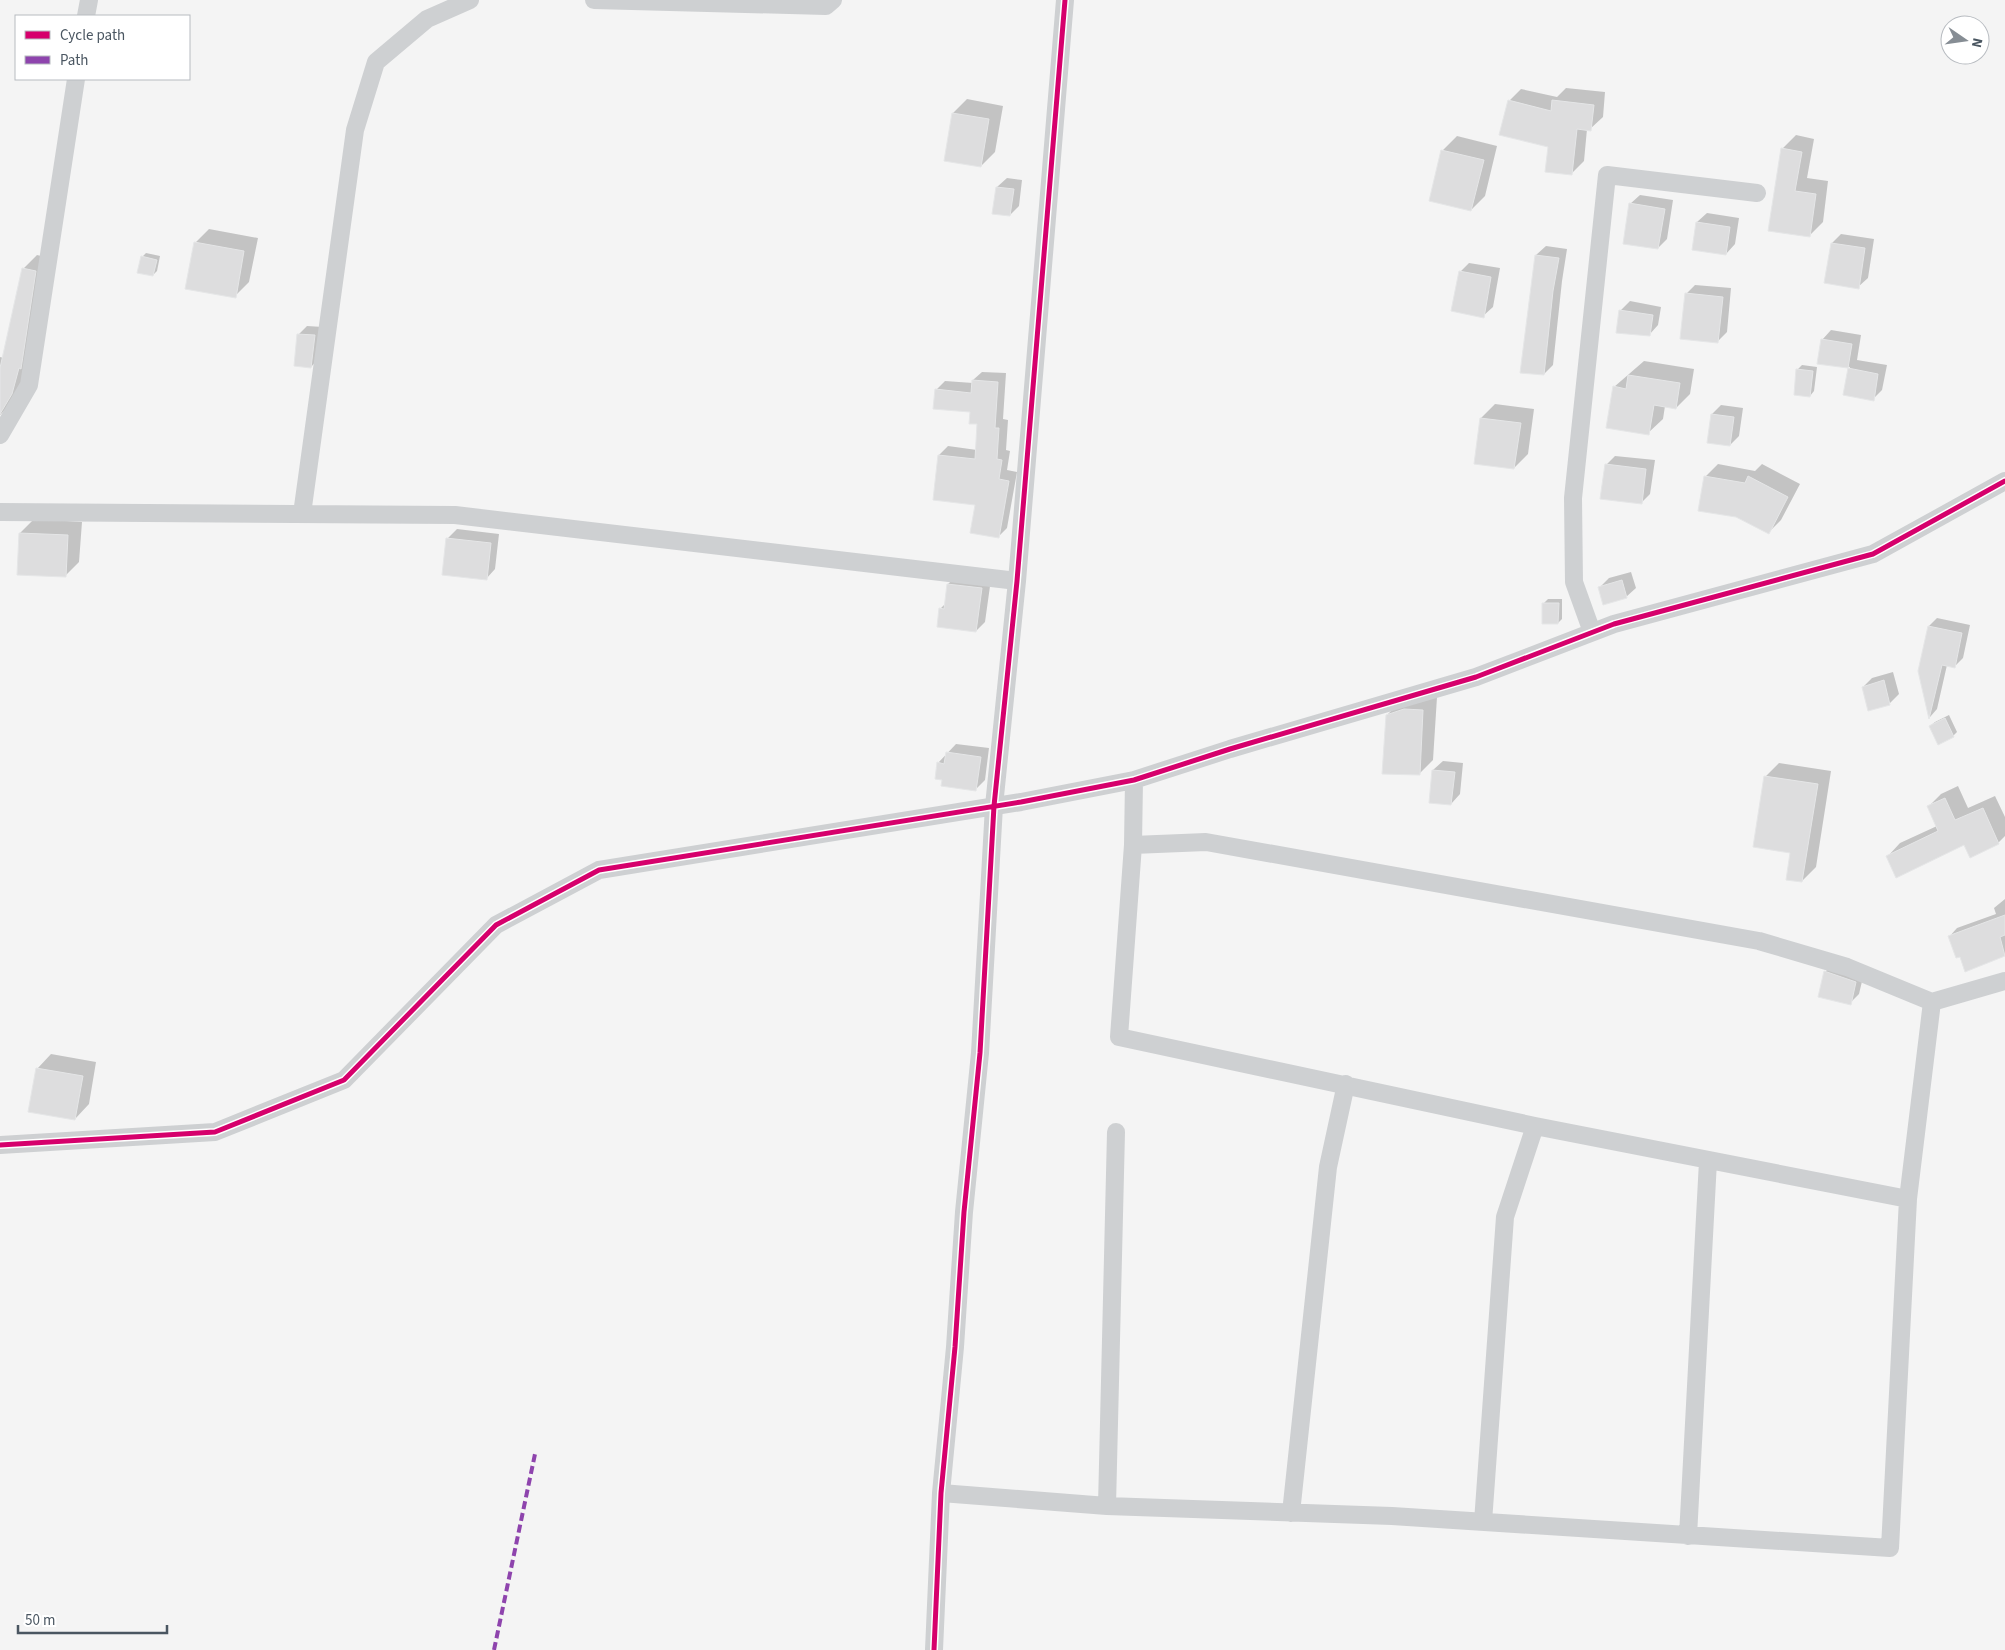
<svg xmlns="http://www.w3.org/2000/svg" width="2005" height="1650" font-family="'Source Sans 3',sans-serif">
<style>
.shadow{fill:#0003}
.building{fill:#ddddde;stroke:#e5e6e7}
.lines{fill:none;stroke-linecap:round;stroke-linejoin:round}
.street{stroke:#ced0d2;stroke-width:18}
.quiet{stroke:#8e44ad;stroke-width:4;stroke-dasharray:8 4;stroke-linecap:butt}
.cycleway-casing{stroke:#fff;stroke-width:8}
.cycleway{stroke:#d6006c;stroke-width:5}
</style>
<rect width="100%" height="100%" fill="#f4f4f4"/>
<path class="shadow" d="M1566 88 1605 92 1603 117 1590 129H1587L1584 161 1571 174 1549 146 1509 101 1521 89 1557 97Z
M967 99 1003 106 995 152 981 166 953 113Z
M1796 135 1814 139 1807 178 1828 181 1823 222 1810 235 1769 230 1782 149Z
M1457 136 1497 146 1485 196 1471 210 1443 150Z
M1007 178 1022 180 1019 206 1010 215 997 187Z
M1640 195 1673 200 1667 239 1658 248 1630 204Z
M1707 213 1739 218 1735 244 1726 254 1697 222Z
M209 229 258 238 249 282 235 296 195 243Z
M1841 234 1874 239 1868 278 1858 287 1832 243Z
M1546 246 1567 249 1562 281 1553 365 1544 374 1536 255Z
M146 253 160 256 157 271 153 275 142 257Z
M37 255 49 258 25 378 9 406 0 415V357L4 358 23 269Z
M1469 263 1500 268 1493 307 1483 316 1460 272Z
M1695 285 1731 288 1727 332 1718 341 1686 294Z
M1630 301 1661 307 1658 325 1649 335 1620 311Z
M307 326 323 327 320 357 311 367 298 335Z
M1831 330 1861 335 1857 360 1887 365 1882 390 1873 399 1845 394 1850 367 1818 363 1822 340Z
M1644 361 1694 369 1690 394 1676 408 1665 406 1663 419 1648 433 1614 387Z
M1802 365 1817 367 1814 391 1810 396 1797 370Z
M982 372 1006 373 1003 419 1008 420 1006 450 1010 451 1007 470 1017 472 1007 528 998 537 939 455 948 446 977 450 979 423 971 411 936 390 945 381 973 383V380Z
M1495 404 1534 409 1528 454 1514 468 1481 418Z
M1721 405 1743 408 1739 436 1730 445 1712 414Z
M1615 456 1655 460 1650 494 1641 503 1606 465Z
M1718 464 1755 471 1762 464 1800 484 1781 520 1768 533 1705 477Z
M34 519 82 522 79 562 65 576 20 533Z
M457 529 499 534 495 569 486 579 448 538Z
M1631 572 1636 588 1626 597 1599 588 1609 578Z
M958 575 991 579 985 622 976 631 940 609 946 603 948 584Z
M1548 599H1562V619L1558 623 1544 603Z
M1937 618 1970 625 1963 658 1954 667 1947 665 1937 709 1930 717 1919 671 1929 626Z
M1893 672 1899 694 1890 703 1869 709 1863 687 1872 678Z
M1437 697 1433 760 1419 774 1387 715 1401 701Z
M1949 715 1957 732 1953 736 1930 726 1935 722Z
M956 744 989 748 985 780 976 789 944 779 938 763Z
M1443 761 1463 763 1460 794 1451 804 1433 770Z
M1779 763 1831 771 1816 867 1802 881 1765 777Z
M1958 786 1968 808 1995 796 2005 817V836L1998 843H1964L1888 856 1900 843 1937 826 1928 807 1941 794Z
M2005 899V954L1966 970 1960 955 1949 937 1957 928 1996 914 1994 908Z
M1834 963 1864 973 1859 994 1850 1003 1825 972Z
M51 1054 96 1062 89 1104 75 1119 37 1069Z"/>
<path class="building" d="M1508 100 1551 111 1552 100 1594 105 1591 131 1577 129 1572 175 1545 172 1548 147 1499 135Z
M952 113 989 119 981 167 944 161Z
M1781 148 1802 152 1795 191 1816 194 1810 237 1768 231Z
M1441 150 1484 160 1471 211 1429 201Z
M996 187 1014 189 1010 216 992 214Z
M1629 203 1665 209 1658 249 1623 244Z
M1696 222 1730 227 1726 255 1692 250Z
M194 242 244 251 236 298 185 289Z
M1831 243 1865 248 1859 289 1824 283Z
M1535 255 1559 258 1553 291 1544 375 1520 373Z
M141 256 157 260 153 276 137 273Z
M22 268 36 271 21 369 19 368 12 394 0 414V368Z
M1459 271 1491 277 1484 318 1451 311Z
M1685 293 1723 297 1718 343 1680 339Z
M1619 310 1653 315 1650 336 1616 333Z
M297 334 315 335 311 368 294 366Z
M1821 339 1852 344 1848 368 1817 364Z
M1848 368 1878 374 1874 401 1843 395Z
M1796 369 1813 371 1810 397 1794 395Z
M1628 375 1680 383 1676 409 1654 405 1649 435 1606 428 1613 386 1626 389Z
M972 380 998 382 995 428H999L997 459 1002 460 999 479 1009 481 999 538 970 533 975 505 933 500 938 455 975 459 977 424H969L970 412 933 409 935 389 971 393Z
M1711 414 1734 417 1730 446 1707 443Z
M1480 418 1521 423 1514 469 1474 464Z
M1605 464 1646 469 1642 504 1600 499Z
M1704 476 1745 483 1748 476 1788 497 1769 534 1736 517 1698 511Z
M19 533 68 535 66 577 17 575Z
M446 538 491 543 487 580 442 575Z
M1622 580 1627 598 1603 605 1598 587Z
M947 584 982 588 976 632 937 627 939 608 944 609Z
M1542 603H1559L1558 624H1542Z
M1928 626 1962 633 1955 668 1942 665 1929 719 1918 671Z
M1884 680 1890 705 1868 711 1862 687Z
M1404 709 1423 710 1420 775 1382 774 1386 715Z
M1945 718 1954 737 1938 745 1929 726Z
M946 752 981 757 976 791 941 786 942 780 935 779 937 762 944 764Z
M1432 770 1455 772 1451 805 1429 803Z
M1764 776 1818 784 1802 882 1786 880 1790 853 1753 847Z
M1945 798 1955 820 1983 808 1999 844 1970 858 1964 845 1896 878 1886 856 1938 831 1927 806Z
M2005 915V935L2000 937 2005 956 1965 972 1960 957 1956 958 1948 936Z
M1824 971 1856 982 1851 1005 1818 997Z
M36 1068 83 1076 75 1120 28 1112Z"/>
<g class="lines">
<path class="street" d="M594 0 826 6 833 0
M86 16 89 0
M0 435 29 385 76 79
M0 512 455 515 1017 581
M302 514 355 130 376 62 427 19 470 0
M1592 632 1574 582 1573 498 1607 175 1757 193
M1134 780 1133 845 1119 1037 1535 1126 1908 1199
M1133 845 1206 842 1759 941 1847 967 1932 1002 2005 981
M0 1145 215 1132 344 1080 496 925 599 870 1021 802 1134 780 1230 749 1476 677 1614 624 1873 554 2005 481
M941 1493 1107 1506 1392 1516 1890 1548 1908 1199 1932 1002
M1107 1506 1116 1132
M1291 1513 1328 1167 1346 1084
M1483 1522 1505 1217 1535 1126
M1688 1536 1708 1161
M934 1650 941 1493 955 1347 964 1212 980 1053 994 806 1017 581 1065 0"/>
<path class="quiet" d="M494 1650 535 1454"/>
<g class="cycleway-casing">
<path id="cycleway" d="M0 1145 215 1132 344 1080 496 925 599 870 1021 802 1134 780 1230 749 1476 677 1614 624 1873 554 2005 481
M934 1650 941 1493 955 1347 964 1212 980 1053 994 806 1017 581 1065 0"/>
</g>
<use href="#cycleway" class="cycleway"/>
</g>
<rect x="15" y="15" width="175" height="65" fill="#ffffff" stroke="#b7bbc0"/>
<rect x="25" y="31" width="25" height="8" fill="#d6006c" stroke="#b7bbc0"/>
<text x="60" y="40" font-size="15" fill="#4a5661">Cycle path</text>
<rect x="25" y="56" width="25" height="8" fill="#8e44ad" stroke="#b7bbc0"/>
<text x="60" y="65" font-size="15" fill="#4a5661">Path</text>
<g transform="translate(1965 40) rotate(103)"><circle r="24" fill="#ffffff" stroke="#b7bbc0"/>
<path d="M0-4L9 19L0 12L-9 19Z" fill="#868d94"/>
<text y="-8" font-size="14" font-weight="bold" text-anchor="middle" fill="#4a5661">N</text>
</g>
<path d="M18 1625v8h149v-8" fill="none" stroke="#4a5661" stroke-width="2.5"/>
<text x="25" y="1625" font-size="15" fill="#4a5661" stroke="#ffffff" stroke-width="4" paint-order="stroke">50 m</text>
</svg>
